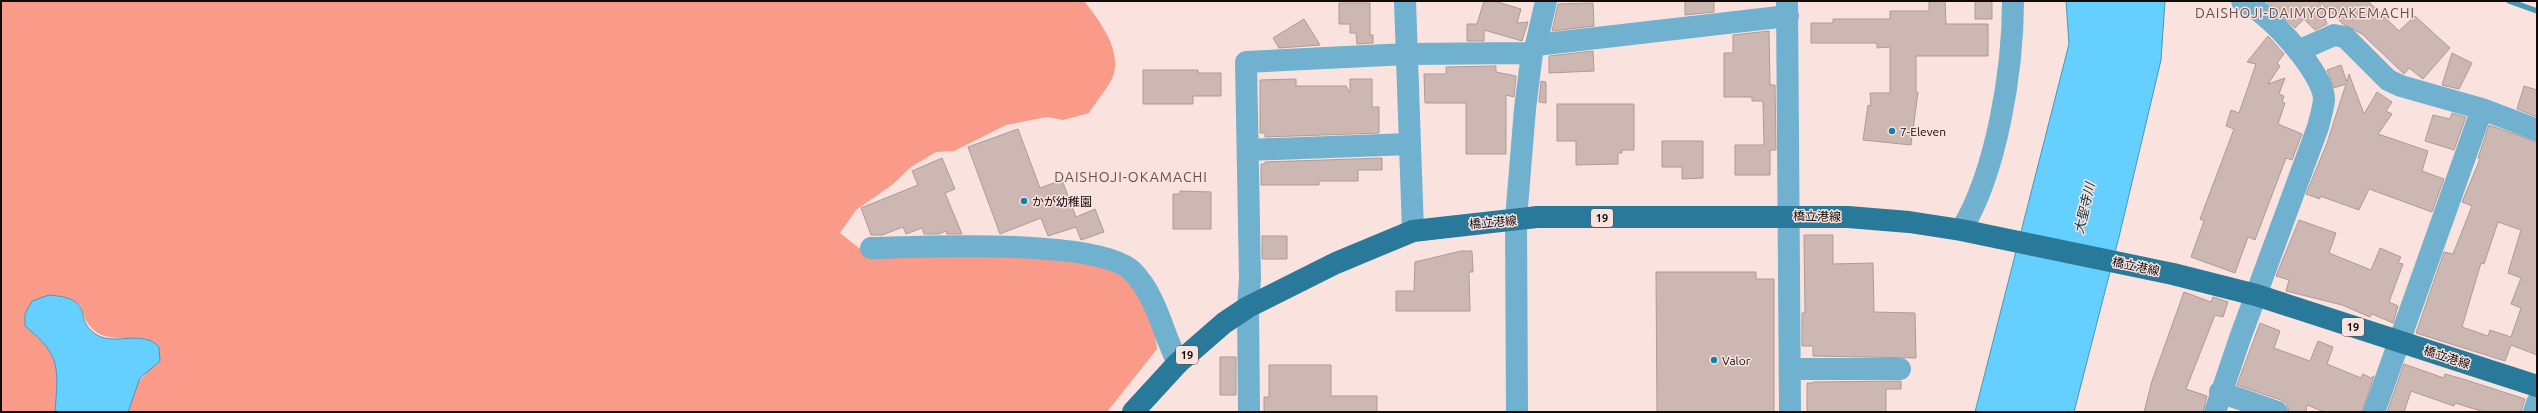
<svg xmlns="http://www.w3.org/2000/svg" width="2538" height="413" font-family="Ubuntu,'Noto Sans JP',sans-serif">
<style>
.forest{fill:#fa9a88}
.water{fill:#65d0ff;stroke:#4c95b5}
.lines{fill:none;stroke-linecap:round;stroke-linejoin:round}
.stream{stroke:#4c95b5;stroke-width:5.5}
.building{fill:#ccb7b2;stroke:#af9a95;fill-rule:evenodd}
.minor{stroke:#6fb1cf;stroke-width:22}
.major{stroke:#29799a;stroke-width:22}
.poi-dot{fill:#1181a9;stroke:#fae3df;stroke-width:1.5}
.labels{text-anchor:middle;dominant-baseline:central;stroke-width:3;stroke-linejoin:round;paint-order:stroke}
.shield{fill:#fae3df;stroke:#574b49;stroke-width:1}
.shield-label{font-size:11px;font-weight:bold;fill:#110a09}
.poi-label{font-size:12px;fill:#110a09;stroke:#fae3df;text-anchor:start}
.street-label{font-size:12px;fill:#110a09;stroke:#fae3df}
.water-label{font-size:13px;font-style:italic;fill:#033648;stroke:#fae3df}
.quarter-label{font-size:14px;letter-spacing:1px;fill:#63504d;stroke:#fae3df}
</style>
<rect width="100%" height="100%" fill="#fae3df"/>
<path class="forest" d="M1 1H1084C1099 20 1120 47 1114 73 1112 83 1095 103 1089 113L1063 120 1047 117 1006 125 954 151 936 152 911 167 892 185 856 210 840 233 868 255H950L1092 261 1133 279 1154 325 1157 349 1107 412H128C130 399 135 382 146 374L145 338C111 338 91 343 80 305L49 295 32 301 25 326C62 356 58 369 55 412H1Z"/>
<path class="water" d="M2066 1H2165L2161 60 2119 237 2074 412H1975L2069 44Z
M49 295C98 299 71 319 97 335 116 346 143 329 159 347L160 361 140 378 128 412H55C58 370 62 355 25 326V314L32 301Z"/>
<g class="lines">
<path class="stream" d="M2509 1 2537 11"/>
</g>
<path class="building" d="M1484 1H1494L1521 9 1517 23 1528 22 1522 41 1484 30V41H1467V24H1477Z
M1685 1H1714V12L1685 15Z
M1929 1H1945L1946 24H1988V56H1916V92H1918L1911 145 1863 140 1868 105 1871 106 1870 93H1890V47L1877 48V43H1811V23H1833V19H1890V11H1929Z
M1975 1H1992V19H1975Z
M2266 1H2319L2327 24 2315 30 2304 19 2295 28Z
M2319 1H2368L2399 31 2415 16 2450 48 2423 79 2409 68 2404 74 2362 34 2343 24Z
M1339 3H1370V35H1373V43L1357 44 1356 33H1350V24H1339Z
M1593 3 1594 26 1552 31 1558 4Z
M1304 19 1320 45 1279 48 1273 38Z
M1769 31 1770 85H1775L1776 150H1770V175H1735V145H1764L1763 101H1752V97H1724V53H1733V35Z
M2268 36 2284 54 2277 63 2280 66 2268 84 2285 78 2279 94 2284 96 2282 102 2285 103 2278 124 2302 134 2292 160 2286 158 2255 240 2248 237 2235 273 2191 257 2204 221 2200 219 2234 129 2226 126 2231 110 2239 113 2256 64 2247 62Z
M1593 51 1594 71 1549 73V56Z
M2452 53 2472 63 2459 89 2442 85Z
M2341 65 2347 82 2349 74 2364 114 2377 92 2392 102 2386 111 2392 114 2378 134 2428 151 2422 171 2444 179 2432 212 2369 189 2359 210 2320 196V199L2306 194 2327 143 2346 84 2334 88 2327 70Z
M1496 66V72L1516 76 1514 97 1506 95V154H1466V103H1425L1424 74H1446V67Z
M1143 70H1198V73H1221V96H1193V104H1143Z
M1296 79V86H1346L1350 93V79H1372V107H1379V133L1265 137V133H1260V80Z
M1541 81 1546 82V103L1539 102Z
M2524 86 2537 90V117L2517 109Z
M1557 104H1634V150H1622V153H1618V164L1576 165V141H1557Z
M2452 113 2466 117 2454 150 2425 141 2433 115 2450 119Z
M2489 125 2537 142V355L2511 345 2505 361 2416 333 2444 252 2453 254 2472 206 2462 202 2480 159 2478 158ZM2498 222 2521 230 2508 273 2521 278 2511 304 2521 308 2511 337 2490 330 2488 336 2462 327 2481 263 2484 264Z
M1018 129 1040 188 1062 180 1076 217 1095 209 1104 232 1081 240 1076 227 1048 236 1041 218 1000 234 968 147Z
M1662 141H1703V178L1682 179V167H1662Z
M942 158 955 189 945 193 962 234H947L946 231 939 234H924L922 228 906 234 903 227 882 235H871L861 208 918 185 912 171Z
M1382 158V170H1358V181H1319V185H1261V164H1265V162Z
M1180 191 1211 192V229H1173V194H1180Z
M2299 220 2336 233 2329 253 2371 270 2380 248 2401 257 2398 263 2403 264 2389 302 2398 306 2393 323 2372 314 2370 317 2342 305 2286 291 2289 280 2276 276Z
M1804 235H1833V264L1873 263 1874 312 1915 313 1916 358 1813 356V346H1802V313H1805Z
M1262 236H1287V259H1262Z
M1461 251H1472L1473 272H1469L1470 311H1396V291H1414L1415 262Z
M1656 272H1756V279H1774V412H1657Z
M2184 292 2211 302 2213 297 2228 302 2223 317 2215 315 2186 389 2207 396 2203 412H2144L2152 381Z
M2260 323 2280 331 2274 348 2310 361 2318 341 2333 347 2327 364 2361 378 2363 374 2371 378 2374 376 2362 412H2324L2307 405 2306 412H2289L2287 404 2281 400 2237 385Z
M1220 357H1236V395H1220Z
M2404 364 2444 378 2445 374 2463 379 2525 399 2521 412H2484L2455 403 2454 406 2411 391 2404 412H2387Z
M1269 365H1331V396H1377V412H1264V397H1269Z
M1901 381V389H1886V412H1807V383H1813V382Z"/>
<g class="lines">
<path class="minor" d="M1405 1 1413 231
M1787 1 1790 412
M1536 45 1788 16
M2298 51 2334 35 2345 37 2388 80 2401 86 2482 109 2537 130
M1248 150 1410 144
M1961 230C1997 172 2013 69 2013 1
M871 248C922 247 1098 238 1132 271 1157 296 1162 332 1178 363
M1790 369H1900
M2220 392 2277 412
M1249 412 1248 307 1250 279 1246 62 1407 54 1532 53
M1517 412 1516 219 1525 109 1532 53 1536 45 1546 1
M2215 412 2240 338 2318 127C2320 119 2323 109 2324 100 2325 74 2266 9 2242 1
M2374 412 2482 109
M2534 412 2537 403"/>
<path class="major" d="M1133 412 1178 363 1224 323 1248 307 1336 263 1413 231 1537 217H1848L1909 222 1961 230 2173 274 2256 295 2537 386"/>
</g>
<g class="poi-dot">
<circle cx="1892" cy="131" r="4"/>
<circle cx="1024" cy="201" r="4"/>
<circle cx="1714" cy="360" r="4"/>
</g>
<g class="labels">
<g class="shield">
<rect x="1591" y="209" width="22" height="18" rx="3"/>
<rect x="2342" y="318" width="22" height="18" rx="3"/>
<rect x="1176" y="346" width="22" height="18" rx="3"/>
</g>
<g class="shield-label">
<text x="1602" y="218">19</text>
<text x="2353" y="327">19</text>
<text x="1187" y="355">19</text>
</g>
<g class="poi-label">
<text x="1900" y="131">7-Eleven</text>
<text x="1032" y="201">かが幼稚園</text>
<text x="1722" y="360">Valor</text>
</g>
<g class="street-label">
<text transform="translate(1817 216) rotate(1)">橋立港線</text>
<text transform="translate(1493 222) rotate(-5)">橋立港線</text>
<text transform="translate(2136 266) rotate(12)">橋立港線</text>
<text transform="translate(2447 357) rotate(18)">橋立港線</text>
</g>
<g class="water-label">
<text transform="translate(2084 208) rotate(-77)">大聖寺川</text>
</g>
<g class="quarter-label">
<text x="2305" y="13">DAISHOJI-DAIMYODAKEMACHI</text>
<text x="1131" y="177">DAISHOJI-OKAMACHI</text>
</g>
</g>
<rect width="2538" height="413" fill="none" stroke="#110a09" stroke-width="4"/>
</svg>
